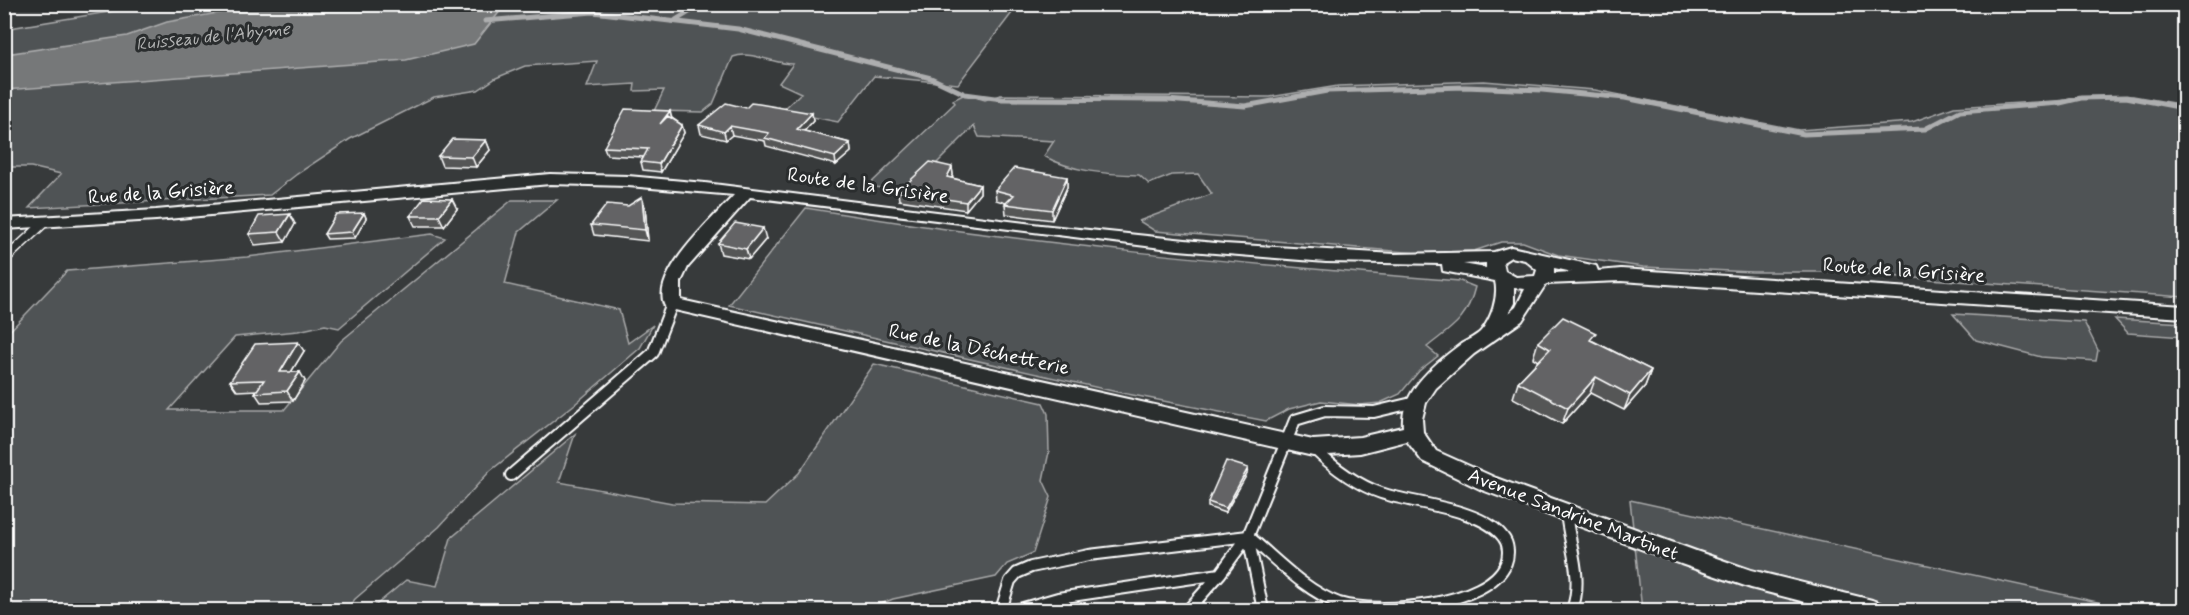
<svg xmlns="http://www.w3.org/2000/svg" width="2189" height="615" font-family="Mynerve,sans-serif">
<style>
.green{fill:#505354;stroke:#a8a9aa;stroke-width:1.5}
.water{fill:#767879;stroke:#adaeaf;stroke-width:1.5}
.lines{fill:none;stroke-linecap:round;stroke-linejoin:round}
.stream{stroke:#adaeaf;stroke-width:5}
.lane-far1-casing{stroke:#fff;stroke-width:11}
.lane-casing{stroke:#fff;stroke-width:14}
.street-casing{stroke:#fff;stroke-width:4}
.lane-far1{stroke:#2a2d2e;stroke-width:8}
.lane{stroke:#2a2d2e;stroke-width:10}
.street{fill:#2a2d2e;fill-rule:evenodd}
.wall{fill:#555657;stroke:#fff;stroke-width:1.5}
.shaded-wall{fill:#454647;stroke:#fff;stroke-width:1.5}
.building{fill:#636465;stroke:#fff;stroke-width:1.5}
.labels{text-anchor:middle;dominant-baseline:central;stroke-width:6;stroke-linejoin:round;paint-order:stroke}
.far-water-label{font-size:18px;font-style:italic;fill:#b4b5b5;stroke:#2a2d2e}
.street-label{font-size:20px;fill:#fff;stroke:#2a2d2e}
</style>
<rect width="100%" height="100%" fill="#373a3b"/>
<filter id="ink" filterUnits="userSpaceOnUse"><feTurbulence type="fractalNoise" baseFrequency=".0167" numOctaves="2"/><feDisplacementMap in="SourceGraphic" scale="12" xChannelSelector="R" yChannelSelector="G"/><feConvolveMatrix kernelMatrix="1 2 1 2 8 2 1 2 1" color-interpolation-filters="sRGB"/></filter>
<g filter="url(#ink)">
<path class="green" d="M157 4 1018 5 958 84 874 76 838 122 782 111 801 93 779 83 793 64C773 64 752 50 733 57L713 104 703 112 654 111 664 90 634 91 635 84 587 87 597 61 525 66 496 78 478 90 434 97 350 139 297 174 270 195 29 208 61 174 31 167H5L4 29Z
M1484 81 1595 90 1799 130 1912 122 1954 107 2133 96 2184 105V297L1830 272H1752L1643 267 1558 255 1523 242H1501L1474 251 1417 253 1155 231 1139 221 1212 194 1198 174 1172 175 1149 184 1139 175C1107 174 1072 172 1044 156L1054 141 979 137 974 126 908 192 868 186 955 103 953 100 965 94 985 100 1000 95 1270 97 1338 86Z
M512 200H557L519 232 505 284 619 310 628 343 653 325 640 348 575 404 490 471 439 527 355 599 346 610H5L4 337 67 271 247 257 432 234 445 238 339 328 325 325 298 331 235 337 169 410H284L341 341Z
M806 208C1023 244 1241 264 1460 281L1475 287C1467 320 1452 327 1427 347L1438 356 1419 371 1400 394 1380 403 1360 405 1321 401 1289 409 1266 421 1117 392 729 305Z
M1953 314 2084 322 2098 350 2096 361 2041 357 1976 340Z
M2115 319 2184 323V337L2128 333Z
M874 364 1043 403 1048 414 1049 452 1043 480 1051 497 1033 553 1007 564 996 577 893 599 866 610H370L406 580 437 586 451 538 575 434 559 482 672 503 765 505 799 473Z
M1630 500 2134 610H1642Z"/>
<path class="water" d="M269 4 505 5 474 44 406 60 5 90 6 54 127 36 167 22Z"/>
<g class="lines">
<path class="stream" d="M676 20 702 4
M485 21 593 12 738 29 931 78 965 94 1002 99 1167 100 1245 106 1327 91 1465 87 1542 90 1625 98 1804 134 1925 129 1960 111 2060 103 2081 98 2126 97 2184 108"/>
<g class="lane-far1-casing">
<path id="lane-far1" d="M4 260 44 223"/>
</g>
<g class="lane-casing">
<path id="lane" d="M511 475 653 353 672 304
M1566 512C1569 546 1584 577 1572 610
M1248 536C1276 559 1305 591 1339 603 1379 615 1489 606 1506 563 1509 555 1509 544 1503 537 1482 508 1413 504 1381 493 1355 484 1333 467 1313 448
M1001 610 1010 581 1017 573 1031 567 1089 555 1248 536 1263 610
M1016 610 1058 598 1220 574
M1188 610 1220 574 1248 536 1295 420 1325 411 1374 412 1416 402"/>
</g>
<g class="street-casing">
<path id="street" d="M550 174 628 176 705 183 1041 225 1224 244 1395 254 1494 252 1511 247 1596 266 1598 271 1621 269 2184 306V318L1621 281 1546 284 1522 321 1474 354 1436 388 1426 403 1422 419 1423 432 1436 451 1496 478 1696 551 1751 570 1872 600 1880 603 1884 610H1836L1751 588 1681 564 1482 490 1422 461 1407 441 1360 453 1313 456 666 308C646 277 715 217 734 195L628 186 550 184 156 220 4 229V219L156 210ZM750 197 1178 250 1326 262 1442 264 1443 271 1495 281C1499 297 1491 319 1481 331 1477 336 1467 340 1461 344 1435 363 1400 392 1403 427L1360 437 1313 440 681 300V282L688 267ZM1511 257 1525 260 1537 270 1535 276 1516 277 1505 271 1503 262ZM1486 263V268L1463 264ZM1554 268 1572 272 1554 273ZM1514 288 1525 289 1516 307 1508 314 1514 303Z"/>
</g>
<use href="#lane-far1" class="lane-far1"/>
<use href="#lane" class="lane"/>
<use href="#street" class="street"/>
</g>
<path class="wall" d="M746 108 812 113 813 121 804 131 850 143 851 152 836 165 766 146 765 141 732 135 726 140 701 134 699 125Z
M672 118 682 125 684 133 661 172 643 170 641 162 643 157 607 155 604 147Z
M486 140 490 150 476 167 442 166 438 156Z
M952 167 953 175 952 178 980 185V193L966 210 899 200 898 192Z
M1067 177V187L1052 220 1006 214 1005 204 1006 203 996 200 995 190Z
M645 207 648 241 594 235 591 225Z
M457 209 444 226H415L410 216Z
M364 213 366 218 355 238 327 239 324 234Z
M295 224 285 242 255 245 249 234Z
M766 239 749 259 721 254 718 243Z
M1593 341 1651 370 1645 386 1624 410 1590 393 1562 424 1513 398 1518 382 1538 361 1533 358 1538 342Z
M304 351 291 372H300L305 381 293 401 261 402 255 393 257 390 237 391 230 381Z
M1247 474 1225 513 1208 507V502Z"/>
<path class="shaded-wall" d="M670 111 672 119 660 124Z
M812 113 813 121 798 138 797 129Z
M682 125 684 133 661 172 659 164Z
M730 126 732 135 726 140 724 132Z
M486 140 490 150 476 167 472 157Z
M850 143 851 152 836 165 835 157Z
M952 167 953 175 948 185 947 177Z
M1067 177V187L1052 220V210Z
M980 185V193L966 210V202Z
M642 197 645 207 648 241 645 230Z
M452 199 457 209 444 226 439 216Z
M364 213 366 218 355 238 352 232Z
M290 214 295 224 285 242 279 232Z
M763 228 766 239 749 259 746 249Z
M298 342 304 351 285 382 280 372Z
M1651 370 1645 386 1624 410 1630 395Z
M300 372 305 381 293 401 287 391Z
M1596 377 1590 393 1562 424 1568 408Z
M1248 468 1247 474 1225 513 1226 508Z"/>
<path class="building" d="M726 103 746 108 751 103 759 104 812 113 797 129 850 143 835 157 765 138 769 133 730 126 724 132 699 125Z
M625 109 670 111 660 124 668 116 682 125 659 164 641 162 648 149 604 147Z
M452 139 486 140 472 157 438 156Z
M930 162 952 167 947 177 980 185 966 202 898 192Z
M1014 168 1067 177 1052 210 1005 204 1014 195 995 190Z
M642 197 645 230 591 225 607 204 628 206Z
M424 198 452 199 439 216H410Z
M364 213 352 232 324 234 336 214Z
M290 214 279 232 249 234 259 216Z
M735 223 763 228 746 249 718 243Z
M1563 317 1596 333 1590 340 1651 370 1630 395 1596 377 1568 408 1518 382 1550 349 1538 342Z
M298 342 280 372H300L287 391 255 393 264 380 230 381 255 344Z
M1226 461 1248 468 1226 508 1208 502Z"/>
</g>
<g class="labels">
<g class="far-water-label">
<text transform="translate(213 37) rotate(-6)">Ruisseau de l'Abyme</text>
</g>
<g class="street-label">
<text transform="translate(868 186) rotate(8)">Route de la Grisière</text>
<text transform="translate(161 193) rotate(-4)">Rue de la Grisière</text>
<text transform="translate(1904 271) rotate(4)">Route de la Grisière</text>
<text transform="translate(979 350) rotate(12)">Rue de la Déchetterie</text>
<text transform="translate(1573 515) rotate(21)">Avenue Sandrine Martinet</text>
</g>
</g>
<rect width="2189" height="615" fill="none" stroke="#2a2d2e" stroke-width="24"/>
<rect x="12" y="12" width="2165" height="591" fill="none" stroke="#fff" stroke-width="2" filter="url(#ink)"/>
</svg>
